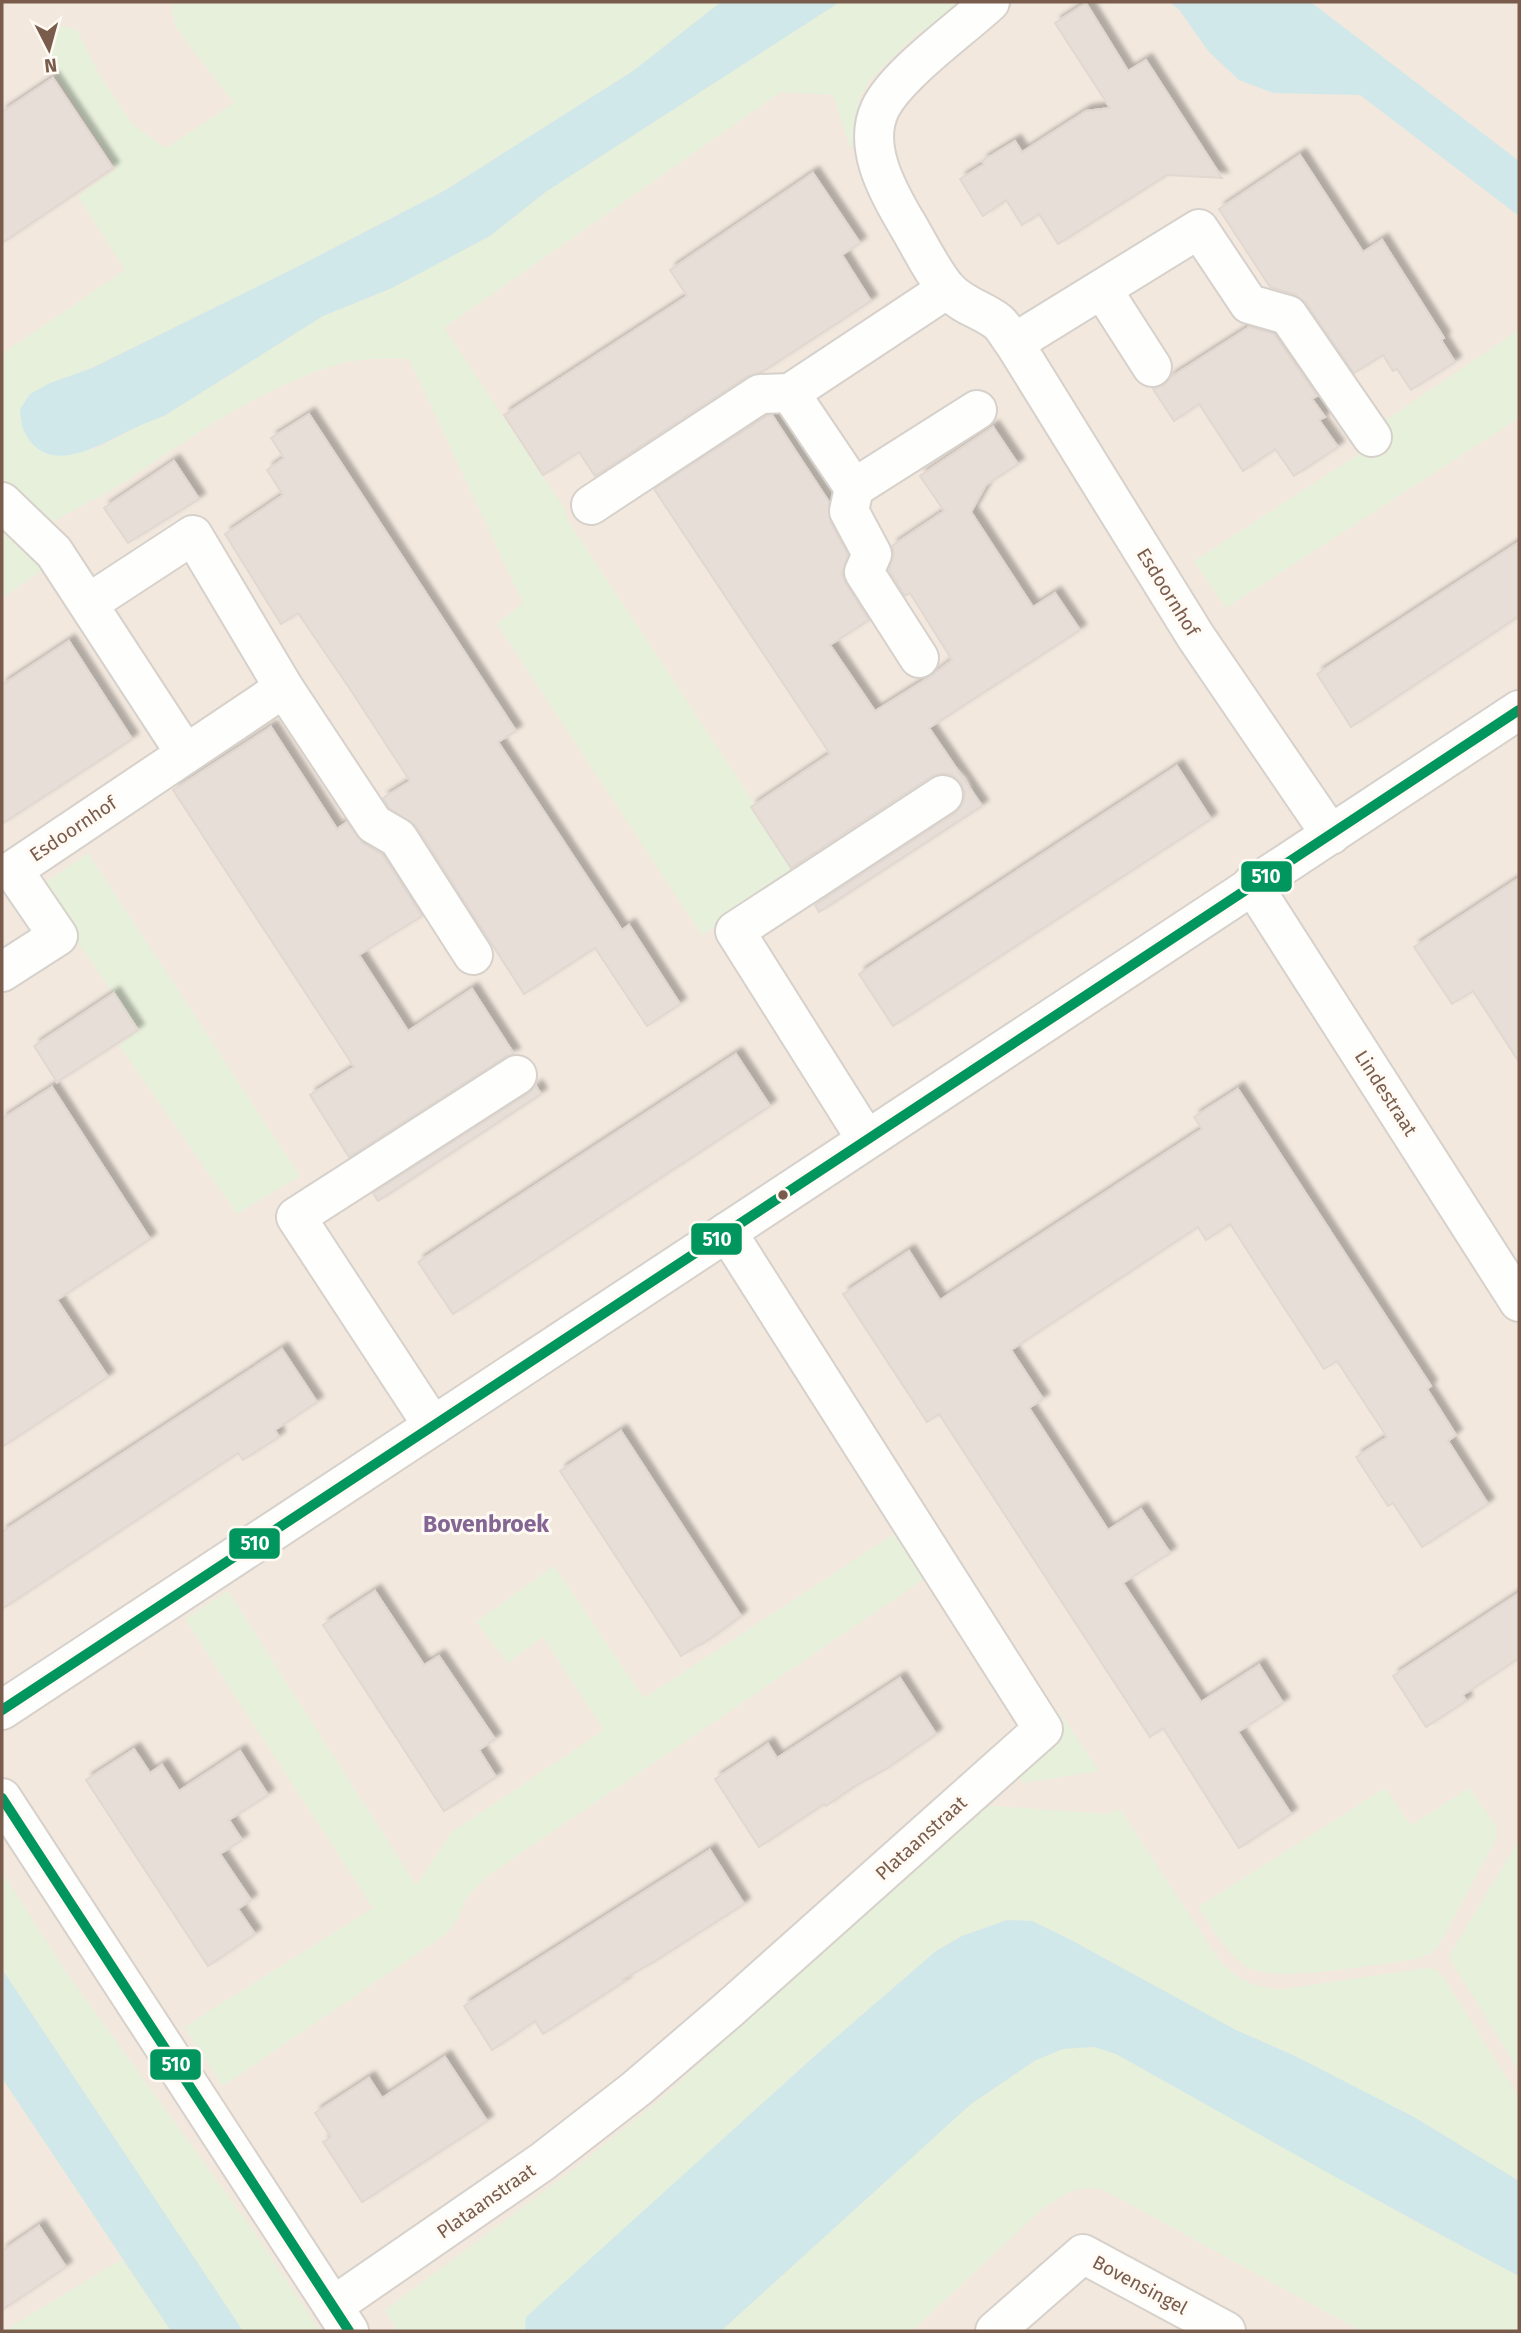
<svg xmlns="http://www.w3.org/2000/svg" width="1521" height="2333" font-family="'Fira Sans',sans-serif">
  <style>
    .residential { fill: #f2e8de }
    .green { fill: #e7f0db }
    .water { fill: #d0e8ea }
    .building { fill: #e6ded7; stroke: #e2d8d2; stroke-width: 2; filter: url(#shadow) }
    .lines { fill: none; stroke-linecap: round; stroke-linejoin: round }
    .minor-casing { stroke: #d7d1cb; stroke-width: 42 }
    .minor { stroke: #fefefd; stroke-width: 38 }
    .bus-1-casing { stroke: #fffaf3; stroke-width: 16 }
    .bus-1 { stroke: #00965e; stroke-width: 10 }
    .bus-dot { fill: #7a5c4d; stroke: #fffaf3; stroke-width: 2.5 }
    .labels { text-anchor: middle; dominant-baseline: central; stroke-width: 6; stroke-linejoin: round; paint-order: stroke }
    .street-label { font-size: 19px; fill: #7a5c4d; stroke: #fffaf3 }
    .quarter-label { font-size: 23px; font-weight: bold; fill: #846695; stroke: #fffaf3 }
    .line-badge { stroke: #fffaf3; stroke-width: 2.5 }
    .badge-label { font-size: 19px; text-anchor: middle; font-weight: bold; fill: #fff }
  </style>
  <defs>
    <filter id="shadow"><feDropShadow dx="6" dy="-6" stdDeviation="2" flood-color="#0004"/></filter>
  </defs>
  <rect width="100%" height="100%" fill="#f9f5f0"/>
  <!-- residential -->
  <rect class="residential" x="2" y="2" width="1517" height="2329"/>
  <!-- green -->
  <g class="green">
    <path d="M 170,2 L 721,2 L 633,71 L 443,191 L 297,267 L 92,368 L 50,383 L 94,450 L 145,423 L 164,416 L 323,316 L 392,287 L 490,236 L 547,191 L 840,2 L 973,2 L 957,16 L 918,33 L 869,81 L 859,100 L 851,150 L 833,95 L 781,92 L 444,328 L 566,511 L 567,519 L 800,873 L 702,935 L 497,624 L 523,603 L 409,359 C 383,358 355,358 330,367 C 255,391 191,438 126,481 C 101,497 73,510 47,525 L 2,485 L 2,354 L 125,270 L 78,196 L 116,169 L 50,68 L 42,43 L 50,29 L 62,26 L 77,30 L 98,72 L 133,125 L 166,148 L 234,103 L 176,28 Z"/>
    <path d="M 1519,330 L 1519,418 L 1226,608 L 1194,561 L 1387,436 L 1381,423 Z"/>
    <path d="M 2,520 L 45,568 L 2,598 Z"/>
    <path d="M 88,853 L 300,1176 L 237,1214 L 119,1045 L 138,1029 L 39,887 Z"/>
    <path d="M 903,1528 L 933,1573 L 486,1877 L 465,1900 L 459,1917 L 446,1934 L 223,2086 L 184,2027 L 373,1908 L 185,1619 L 228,1591 L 416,1885 L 452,1832 L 604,1730 L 543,1637 L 508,1663 L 476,1622 L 554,1566 L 644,1698 Z"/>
    <path d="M 1052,1714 L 1061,1714 L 1099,1771 L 1023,1783 L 1015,1771 Z"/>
    <path d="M 1385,1788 L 1411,1825 L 1469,1788 L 1496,1826 L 1496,1839 L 1438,1947 L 1431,1953 L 1417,1959 C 1382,1963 1271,1985 1246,1966 C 1225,1952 1212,1927 1198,1907 Z"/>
    <path d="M 980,1805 L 1107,1814 L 1120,1809 L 1219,1960 C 1238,1981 1257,1989 1284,1989 L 1426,1968 L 1435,1969 L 1443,1976 L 1519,2098 L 1519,2181 L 1414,2117 L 1293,2055 L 1236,2030 L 1071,1940 L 1032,1921 L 1007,1920 L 961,1936 L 936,1951 L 818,2053 L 527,2317 L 525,2331 L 397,2331 L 385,2310 L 579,2165 L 663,2097 Z"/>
    <path d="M 1519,1840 L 1519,2071 L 1450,1959 L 1450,1954 Z"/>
    <path d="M 2,1872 L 66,1972 L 250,2226 L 320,2331 L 243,2331 L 2,1969 Z"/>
    <path d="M 1094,2047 L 1116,2054 L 1349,2183 L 1406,2217 L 1519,2276 L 1519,2331 L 1361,2331 L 1102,2189 L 1090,2188 L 1071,2191 L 1042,2209 L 912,2331 L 721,2331 L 971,2104 L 1036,2060 L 1063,2049 Z"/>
    <path d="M 122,2259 L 171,2331 L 4,2331 Z"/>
  </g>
  <!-- water -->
  <g class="water">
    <path d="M 721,2 L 840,2 L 547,191 L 490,236 L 392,288 L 323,316 L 164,416 C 148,422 133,428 119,436 C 88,451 45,474 24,431 C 21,425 21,416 20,409 L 30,394 L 50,383 L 92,368 L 297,267 L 444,191 L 633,71 Z"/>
    <path d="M 1170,2 L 1312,3 L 1519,161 L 1519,216 L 1360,95 L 1273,93 L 1239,80 L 1209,52 L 1180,11 Z"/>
    <path d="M 1007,1920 L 1032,1921 L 1071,1940 L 1236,2030 L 1293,2055 L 1414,2117 L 1519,2181 L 1519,2276 C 1383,2205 1250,2129 1116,2054 L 1094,2047 L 1063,2049 L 1036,2060 L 971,2104 L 721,2331 L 525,2331 L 526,2317 L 818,2053 L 936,1951 L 962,1936 Z"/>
    <path d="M 2,1969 L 243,2331 L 171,2331 L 2,2078 Z"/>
  </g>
  <!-- building -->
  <g class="building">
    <path d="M 1086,3 L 1128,71 L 1146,60 L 1222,178 L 1167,175 L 1058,244 L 1039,214 L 1022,225 L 1006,200 L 983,216 L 960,179 L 984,164 L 982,161 L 1015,141 L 1022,152 L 1086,111 L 1110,108 L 1055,23 Z"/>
    <path d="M 53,78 L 113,168 L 2,243 L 2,112 Z"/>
    <path d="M 1300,155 L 1363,252 L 1382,240 L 1444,338 L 1441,340 L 1455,362 L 1411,390 L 1397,369 L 1393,371 L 1383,355 L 1354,373 L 1306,303 L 1294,294 L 1270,287 L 1219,209 Z"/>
    <path d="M 813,173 L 860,243 L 842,255 L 871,301 L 762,372 L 748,376 L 595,476 L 579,452 L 543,475 L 504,415 L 687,296 L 670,270 Z"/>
    <path d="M 1249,327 L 1274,334 L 1317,396 L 1312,399 L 1325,417 L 1319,420 L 1338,447 L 1294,476 L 1275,449 L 1243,471 L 1199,404 L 1174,421 L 1153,389 L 1164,385 L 1171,377 Z"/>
    <path d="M 309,414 L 516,731 L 498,742 L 622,930 L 629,925 L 680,1004 L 647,1026 L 595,948 L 524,994 L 416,826 L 389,808 L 383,798 L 410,781 L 350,689 L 298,613 L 281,624 L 225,534 L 283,495 L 267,470 L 284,458 L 271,438 Z"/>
    <path d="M 772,415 L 829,502 L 830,521 L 848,555 L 842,574 L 846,584 L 869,620 L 830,645 L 875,711 L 931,676 L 952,660 L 910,593 L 905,596 L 889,570 L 894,554 L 892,546 L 944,511 L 920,476 L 993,427 L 1018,464 L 986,485 L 971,512 L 1033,607 L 1055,593 L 1080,630 L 929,728 L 982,806 L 819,912 L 815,905 L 955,813 L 963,804 L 965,793 L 961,783 L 952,775 L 942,773 L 932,776 L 791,868 L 751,807 L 830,754 L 654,489 L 767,416 Z"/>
    <path d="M 174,461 L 199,499 L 128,543 L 104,508 Z"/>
    <path d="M 1519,542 L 1519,616 L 1351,727 L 1317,674 Z"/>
    <path d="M 69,641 L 132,739 L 2,824 L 2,685 Z"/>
    <path d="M 271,727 L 337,829 L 347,822 L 362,843 L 382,854 L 422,916 L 359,955 L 408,1031 L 472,989 L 514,1054 L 505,1057 L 349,1157 L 310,1095 L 354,1067 L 173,790 Z"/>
    <path d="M 1177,766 L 1211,819 L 893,1026 L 859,974 Z"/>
    <path d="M 1519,878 L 1519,1062 L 1473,991 L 1452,1004 L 1414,947 Z"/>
    <path d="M 114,993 L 138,1030 L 57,1082 L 34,1046 Z"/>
    <path d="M 736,1054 L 770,1106 L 453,1314 L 418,1262 Z"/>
    <path d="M 536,1086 L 541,1094 L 378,1201 L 373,1193 L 529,1093 Z"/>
    <path d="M 52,1087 L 150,1239 L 57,1300 L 108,1377 L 2,1447 L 2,1119 Z"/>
    <path d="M 1238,1089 L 1431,1386 L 1427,1389 L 1456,1435 L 1448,1441 L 1488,1504 L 1422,1547 L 1393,1503 L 1388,1506 L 1356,1457 L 1387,1437 L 1337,1361 L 1324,1369 L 1230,1224 L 1206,1240 L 1198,1227 L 1011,1350 L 1043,1399 L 1029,1408 L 1108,1530 L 1141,1509 L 1170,1553 L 1123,1583 L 1201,1702 L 1259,1665 L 1283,1703 L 1238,1732 L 1291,1814 L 1239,1848 L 1163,1728 L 1150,1737 L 939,1414 L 927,1422 L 843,1294 L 909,1251 L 940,1300 L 1202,1129 L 1194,1117 Z"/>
    <path d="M 282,1349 L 317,1402 L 275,1430 L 279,1437 L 243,1460 L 238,1453 L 2,1609 L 2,1532 Z"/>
    <path d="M 621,1431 L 741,1616 L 701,1645 L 700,1644 L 681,1656 L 560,1471 Z"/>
    <path d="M 375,1591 L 424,1665 L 439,1656 L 495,1739 L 479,1750 L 496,1777 L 444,1811 L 323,1625 Z"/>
    <path d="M 1519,1593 L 1519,1658 L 1463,1695 L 1466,1701 L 1426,1727 L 1393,1676 Z"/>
    <path d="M 900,1678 L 936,1734 L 886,1769 L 855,1786 L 826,1806 L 824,1804 L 759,1847 L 715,1779 L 768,1744 L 777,1758 Z"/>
    <path d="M 134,1749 L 150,1773 L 162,1765 L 179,1791 L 240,1751 L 268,1795 L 229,1820 L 242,1840 L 220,1854 L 251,1900 L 238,1909 L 255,1934 L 208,1966 L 86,1780 Z"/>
    <path d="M 710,1850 L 744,1904 L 652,1963 L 623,1979 L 625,1981 L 543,2034 L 535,2021 L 492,2050 L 464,2006 Z"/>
    <path d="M 445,2057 L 487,2121 L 362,2202 L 323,2142 L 331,2137 L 315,2113 L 369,2078 L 382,2098 Z"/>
    <path d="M 39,2226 L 66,2267 L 2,2310 L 2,2251 Z"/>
  </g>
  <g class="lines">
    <!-- minor casing -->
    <g class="minor-casing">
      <g id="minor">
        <path d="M 990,2 C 961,29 896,75 880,109 C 863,145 886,188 904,219 C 916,238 934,276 949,291 C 965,307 983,310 998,322 C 1004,327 1009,337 1014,343 L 1196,637 L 1331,835"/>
        <path d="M 1102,289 L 1152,367"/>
        <path d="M 1014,343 L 1199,229 L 1249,304 L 1288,315 L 1372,437"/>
        <path d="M 790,393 L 854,488 L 849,511 L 872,554 L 864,572 L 919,658"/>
        <path d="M 854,488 L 977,410"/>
        <path d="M 2,502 L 54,552 L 185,753"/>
        <path d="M 591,505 L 760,394 L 790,393 L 947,289"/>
        <path d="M 89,603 L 193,535 L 284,688 L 374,824 L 398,838 L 473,955"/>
        <path d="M 1252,884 L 1519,1302"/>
        <path d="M 2,972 L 58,936 L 13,870 L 284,688"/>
        <path d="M 866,1139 L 735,931 L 943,795"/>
        <path d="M 433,1426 L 296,1217 L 517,1075"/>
        <path d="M 2,1710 L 1519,710"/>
        <path d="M 2,1798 L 349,2331"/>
        <path d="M 333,2306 L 542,2162 L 636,2089 L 727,2011 L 1043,1729 L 727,1232"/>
        <path d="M 995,2331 L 1083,2254 L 1226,2331"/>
      </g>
    </g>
    <!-- minor -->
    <use href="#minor" class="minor"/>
    <!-- bus-1 casing -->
    <g class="bus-1-casing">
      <g id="bus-1">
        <path d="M 2,1710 L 1519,710"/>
        <path d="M 2,1798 L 349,2331"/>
      </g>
    </g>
    <!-- bus-1 -->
    <use href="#bus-1" class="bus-1"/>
  </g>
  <!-- markers -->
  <circle class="bus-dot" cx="783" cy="1195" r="6"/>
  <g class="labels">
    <!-- street labels -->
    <g class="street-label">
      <text transform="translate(1168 592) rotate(58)">Esdoornhof</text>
      <text transform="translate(73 829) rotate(-34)">Esdoornhof</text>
      <text transform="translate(1386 1093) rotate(57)">Lindestraat</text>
      <text transform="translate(921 1838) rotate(-42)">Plataanstraat</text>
      <text transform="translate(486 2201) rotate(-35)">Plataanstraat</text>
      <text transform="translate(1140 2285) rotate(28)">Bovensingel</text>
    </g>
    <!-- quarter labels -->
    <g class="quarter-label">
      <text x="486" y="1524">Bovenbroek</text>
    </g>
  </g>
  <g class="line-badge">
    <rect x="1240" y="860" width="53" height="33" rx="7" fill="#00965e"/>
    <rect x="690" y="1222" width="53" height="34" rx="7" fill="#00965e"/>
    <rect x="228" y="1527" width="53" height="33" rx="7" fill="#00965e"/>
    <rect x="149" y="2048" width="53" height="33" rx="7" fill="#00965e"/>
  </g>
  <g class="badge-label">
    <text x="1266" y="883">510</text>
    <text x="717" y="1246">510</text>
    <text x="255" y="1550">510</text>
    <text x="176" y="2071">510</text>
  </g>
  <!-- border -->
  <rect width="1521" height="2333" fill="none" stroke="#7a5c4d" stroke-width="7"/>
  <!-- north arrow -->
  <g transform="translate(49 49) rotate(174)" stroke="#fffaf3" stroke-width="5" paint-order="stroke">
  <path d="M0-5L12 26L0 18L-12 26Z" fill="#7a5c4d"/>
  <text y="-10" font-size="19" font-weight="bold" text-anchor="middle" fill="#7a5c4d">N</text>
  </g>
</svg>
